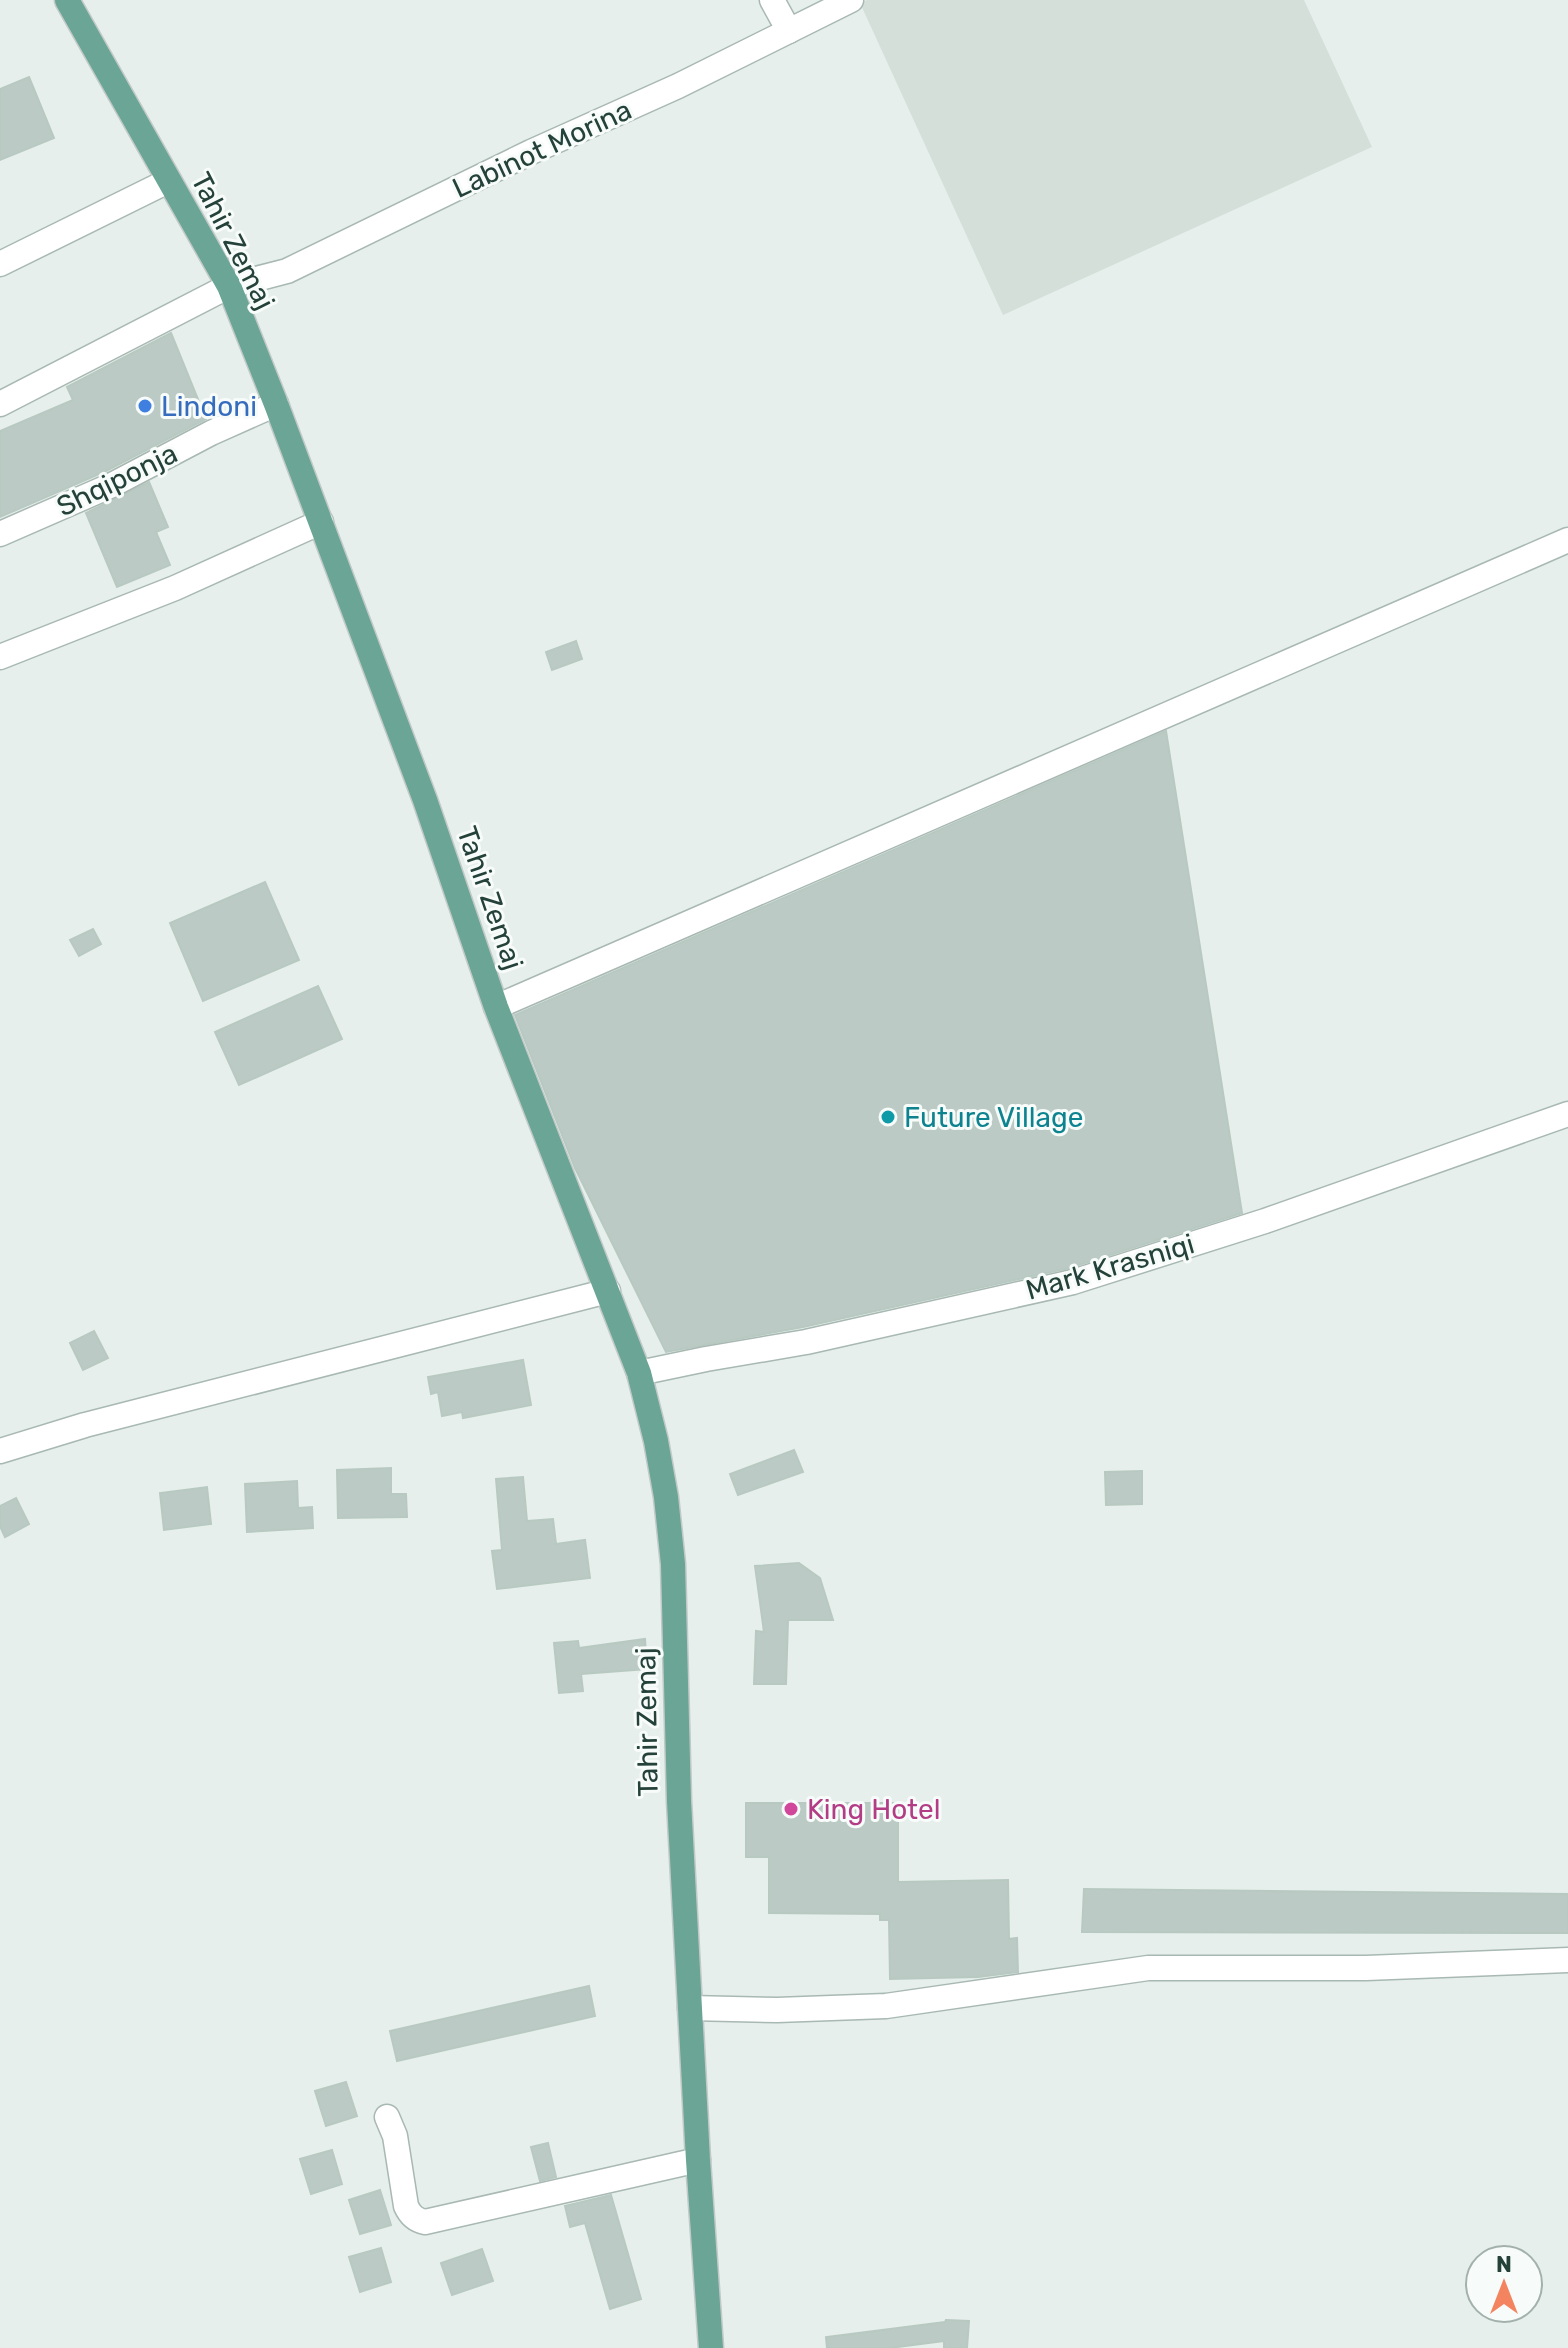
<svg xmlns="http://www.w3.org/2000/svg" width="1568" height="2348" font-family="Rubik,sans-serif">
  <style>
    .built { fill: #d4dfda }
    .building { fill: #bbcac4; stroke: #b8c9c2; stroke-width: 2 }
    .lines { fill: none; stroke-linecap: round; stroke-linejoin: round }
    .minor-casing { stroke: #a8b8b2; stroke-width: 27 }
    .major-casing { stroke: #c2cac8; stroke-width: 27 }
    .minor { stroke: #fff; stroke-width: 24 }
    .major { stroke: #6aa596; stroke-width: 24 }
    .shop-dot { fill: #3f7fe0; stroke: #f7fbf9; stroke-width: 3 }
    .culture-dot { fill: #0f9aa8; stroke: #f7fbf9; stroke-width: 3 }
    .hotel-dot { fill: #d1479c; stroke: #f7fbf9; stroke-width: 3 }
    .labels { text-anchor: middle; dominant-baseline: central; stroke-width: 6; stroke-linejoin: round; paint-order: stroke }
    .street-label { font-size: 28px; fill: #24423a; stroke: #f7fbf9 }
    .shop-label { font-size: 28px; fill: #366cbe; stroke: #f7fbf9; text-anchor: start }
    .culture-label { font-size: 28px; fill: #0d838f; stroke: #f7fbf9; text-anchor: start }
    .hotel-label { font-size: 28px; fill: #b23c85; stroke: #f7fbf9; text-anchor: start }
  </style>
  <rect width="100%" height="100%" fill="#e6efeb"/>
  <!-- built -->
  <path class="built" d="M 867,0 L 1304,0 L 1372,147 L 1003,315 L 860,3 Z"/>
  <!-- building -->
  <g class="building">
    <path d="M 29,77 L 54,138 L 0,160 L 0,89 Z"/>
    <path d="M 171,333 L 206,419 L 106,471 L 0,517 L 0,431 L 73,400 L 67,387 Z"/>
    <path d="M 149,482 L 168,527 L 156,532 L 170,565 L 117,587 L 86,513 Z"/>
    <path d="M 576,641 L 582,659 L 552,670 L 546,652 Z"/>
    <path d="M 1166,731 L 1242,1213 L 1069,1268 L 803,1327 L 666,1352 L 575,1168 L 515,1015 Z"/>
    <path d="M 265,882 L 299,960 L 203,1001 L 170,923 Z"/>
    <path d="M 93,929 L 101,944 L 79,956 L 70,940 Z"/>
    <path d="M 318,986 L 342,1039 L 239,1085 L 215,1032 Z"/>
    <path d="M 94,1331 L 108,1358 L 83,1370 L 70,1343 Z"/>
    <path d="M 523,1360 L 531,1405 L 463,1418 L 462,1412 L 442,1416 L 438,1392 L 431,1394 L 428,1377 Z"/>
    <path d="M 794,1450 L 803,1472 L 738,1495 L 730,1474 Z"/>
    <path d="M 391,1468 L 391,1494 L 406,1494 L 407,1517 L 338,1518 L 337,1470 Z"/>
    <path d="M 1142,1471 L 1142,1504 L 1106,1505 L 1105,1472 Z"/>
    <path d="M 523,1477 L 527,1521 L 553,1519 L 556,1544 L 585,1540 L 590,1578 L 497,1589 L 492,1551 L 502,1550 L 496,1479 Z"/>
    <path d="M 297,1481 L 298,1508 L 312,1507 L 313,1528 L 247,1532 L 245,1484 Z"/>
    <path d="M 207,1487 L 211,1524 L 164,1530 L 160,1493 Z"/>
    <path d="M 16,1498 L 29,1524 L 5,1537 L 0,1526 L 0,1506 Z"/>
    <path d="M 799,1563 L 820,1578 L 833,1620 L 788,1620 L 786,1684 L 754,1684 L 756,1631 L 764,1632 L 755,1566 Z"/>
    <path d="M 645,1639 L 647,1669 L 581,1674 L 583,1691 L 559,1693 L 554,1643 L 578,1641 L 579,1648 Z"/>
    <path d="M 746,1803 L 898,1803 L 898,1882 L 1008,1880 L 1009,1939 L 1017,1938 L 1018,1972 L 978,1977 L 890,1979 L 889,1920 L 880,1920 L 880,1914 L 769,1913 L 769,1857 L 746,1857 Z"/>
    <path d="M 1084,1889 L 1568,1894 L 1568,1933 L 1082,1932 Z"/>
    <path d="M 589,1986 L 595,2016 L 397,2061 L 390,2031 Z"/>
    <path d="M 346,2082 L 357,2116 L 326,2126 L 315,2091 Z"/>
    <path d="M 548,2143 L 556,2177 L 540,2181 L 531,2147 Z"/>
    <path d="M 332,2150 L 342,2184 L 311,2194 L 300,2159 Z"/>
    <path d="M 380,2190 L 391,2225 L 360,2234 L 349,2200 Z"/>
    <path d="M 611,2195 L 641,2299 L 610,2309 L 585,2223 L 570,2227 L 565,2206 Z"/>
    <path d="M 381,2248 L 391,2282 L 360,2292 L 349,2257 Z"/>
    <path d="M 482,2249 L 493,2281 L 452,2295 L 441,2263 Z"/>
    <path d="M 946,2320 L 969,2321 L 967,2348 L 944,2348 L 944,2341 L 890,2348 L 827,2348 L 826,2337 L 945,2322 Z"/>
  </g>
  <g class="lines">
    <!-- minor casing -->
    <g class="minor-casing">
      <g id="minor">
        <path d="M 772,0 L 789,31"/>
        <path d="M 0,264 L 168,181"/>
        <path d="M 0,404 L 229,286 L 287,271 L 531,152 L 678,86 L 851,0"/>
        <path d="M 0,534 L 112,485 L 211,433 L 276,404"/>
        <path d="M 0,657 L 175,588 L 321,522"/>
        <path d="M 496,1007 L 1568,540"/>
        <path d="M 639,1373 L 706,1359 L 806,1342 L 1073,1282 L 1265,1221 L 1568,1114"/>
        <path d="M 0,1451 L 85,1425 L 608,1291"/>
        <path d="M 690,2008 L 777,2010 L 886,2006 L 1148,1968 L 1366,1968 L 1568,1960"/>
        <path d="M 387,2117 L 395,2136 L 406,2206 C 410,2215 415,2220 425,2222 L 698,2160"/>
      </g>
    </g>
    <!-- major casing -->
    <g class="major-casing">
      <path id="major" d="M 67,0 L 229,286 L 276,404 L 425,800 L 496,1007 L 639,1373 L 656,1441 L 666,1497 L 673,1564 L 679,1801 L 698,2160 L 711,2348"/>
    </g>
    <!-- minor -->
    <use href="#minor" class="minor"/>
    <!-- major -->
    <use href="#major" class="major"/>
  </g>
  <!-- markers -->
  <circle class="shop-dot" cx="145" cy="406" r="8"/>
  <circle class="culture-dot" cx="888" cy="1117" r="8"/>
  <circle class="hotel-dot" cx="791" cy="1809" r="8"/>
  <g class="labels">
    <!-- street labels -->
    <g class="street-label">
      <text transform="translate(542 149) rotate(-25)">Labinot Morina</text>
      <text transform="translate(233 241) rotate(63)">Tahir Zemaj</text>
      <text transform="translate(117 480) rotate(-26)">Shqiponja</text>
      <text transform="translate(490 898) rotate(71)">Tahir Zemaj</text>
      <text transform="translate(1110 1267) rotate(-16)">Mark Krasniqi</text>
      <text transform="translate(647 1722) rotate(-91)">Tahir Zemaj</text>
    </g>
    <!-- shop labels -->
    <g class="shop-label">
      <text x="161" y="406">Lindoni</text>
    </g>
    <!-- culture labels -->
    <g class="culture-label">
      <text x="904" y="1117">Future Village</text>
    </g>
    <!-- hotel labels -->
    <g class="hotel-label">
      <text x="807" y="1809">King Hotel</text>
    </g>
  </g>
  <!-- north arrow -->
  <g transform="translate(1504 2284)"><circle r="38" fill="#f7fbf9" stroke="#a3b1ad" stroke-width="2"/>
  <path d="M0-6L14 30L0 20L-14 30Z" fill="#f4845f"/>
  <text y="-12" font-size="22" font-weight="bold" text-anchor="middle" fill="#24423a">N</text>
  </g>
</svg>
